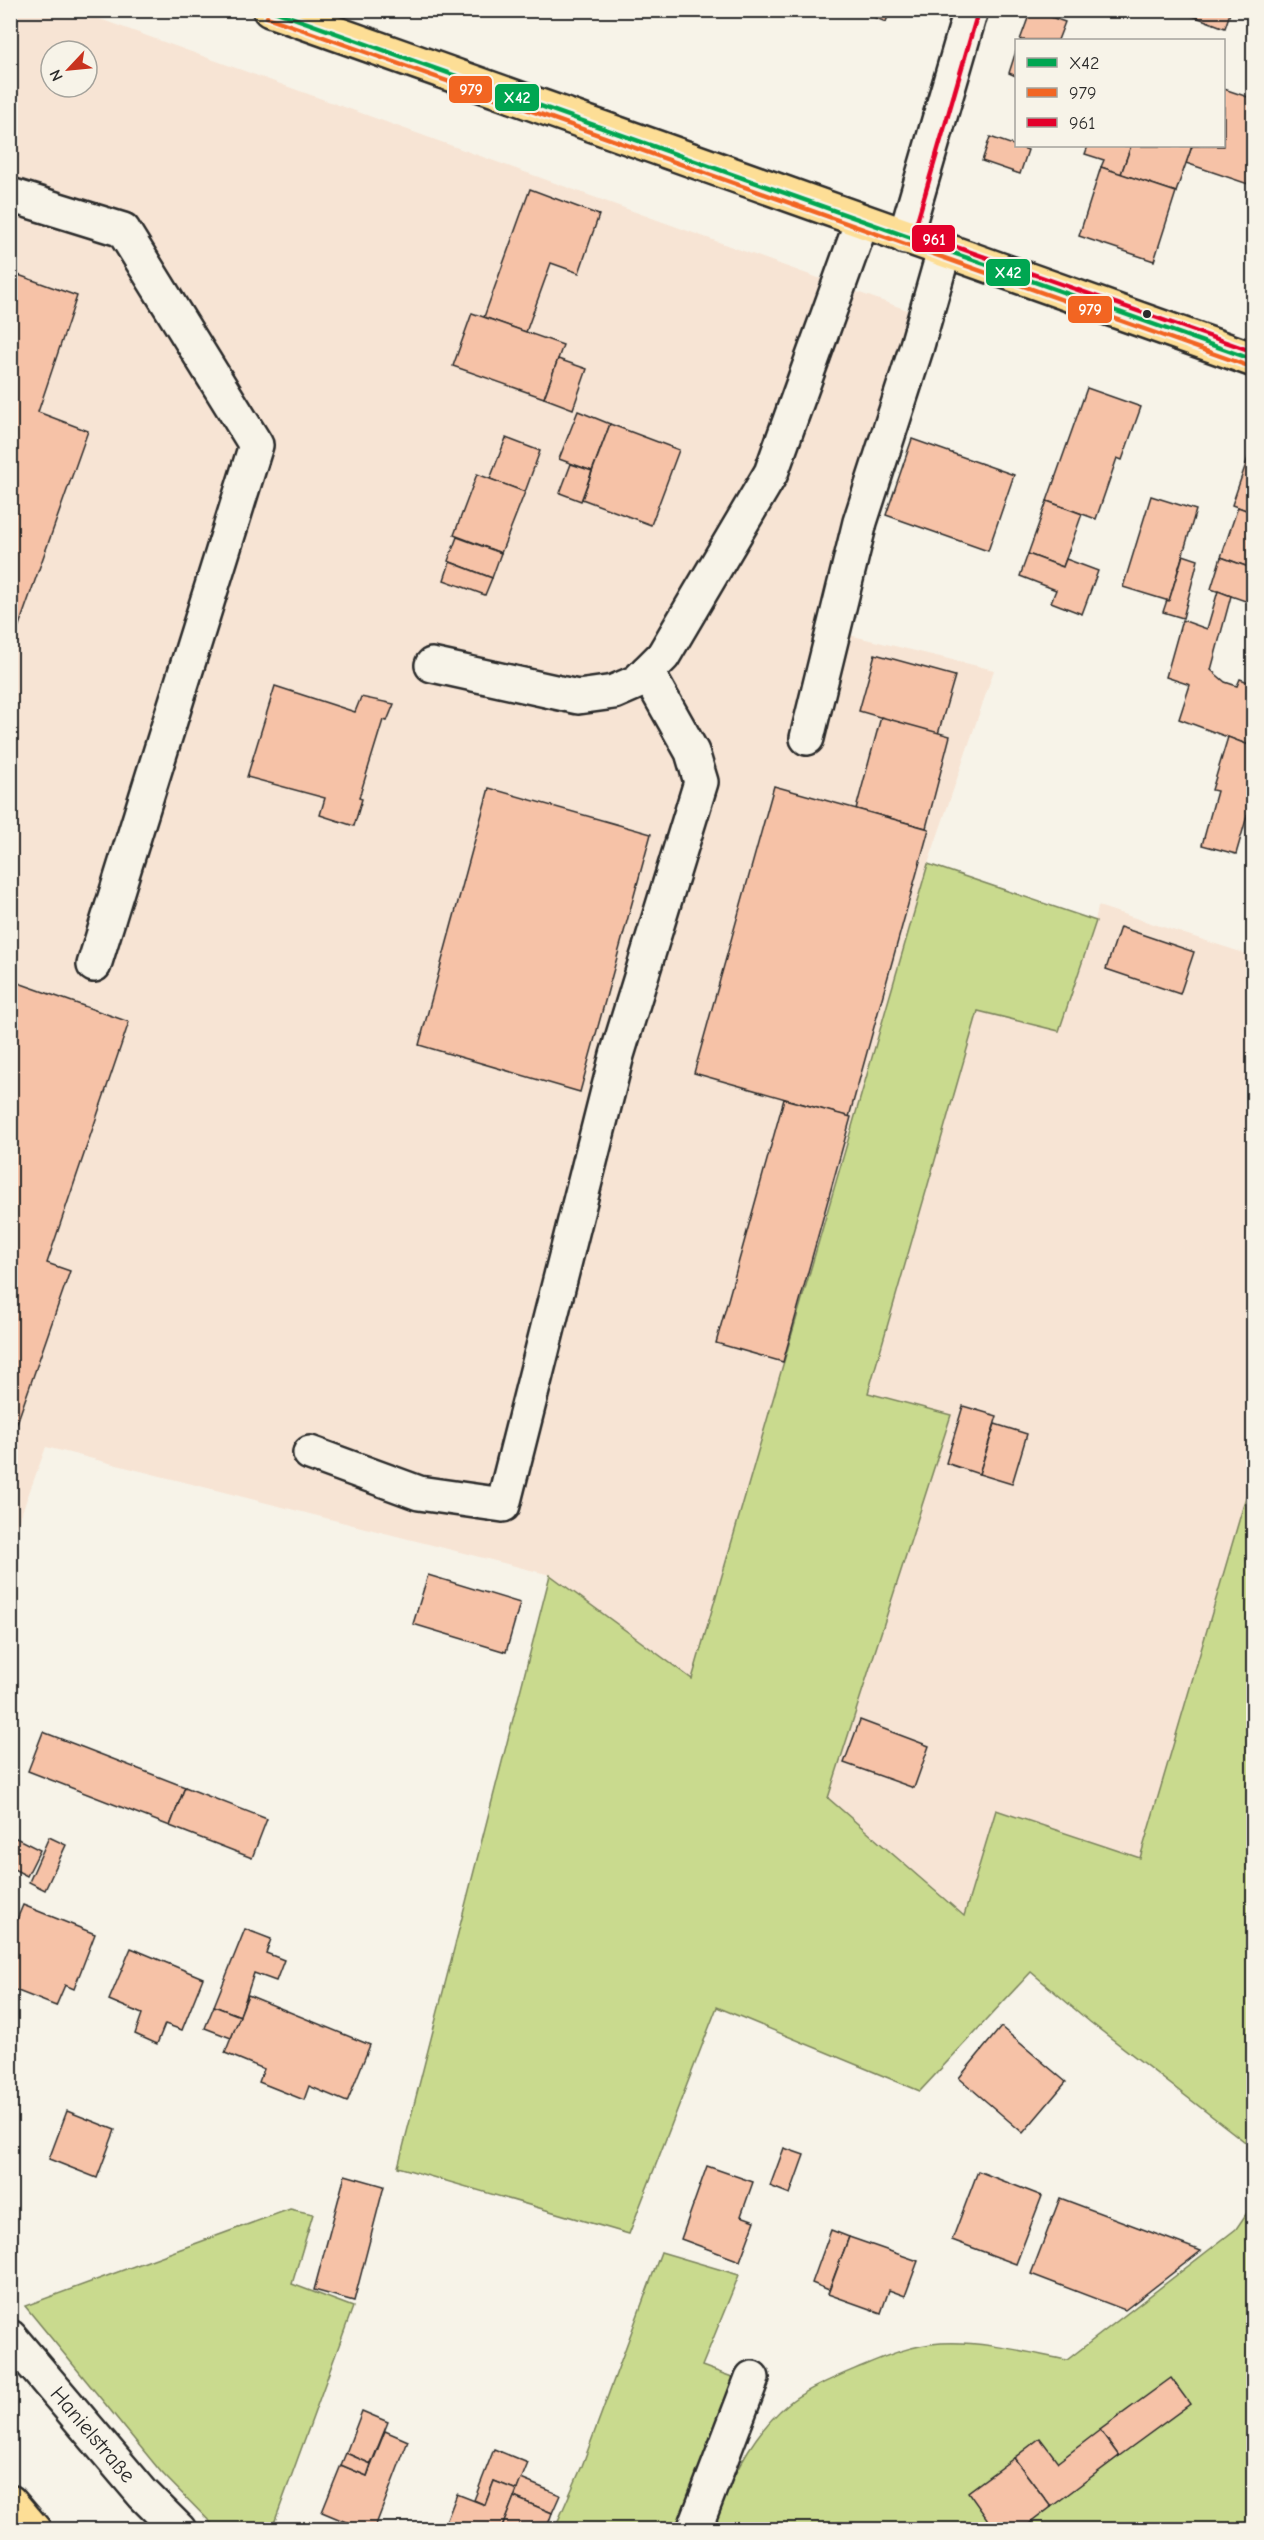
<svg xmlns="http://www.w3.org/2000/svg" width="1264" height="2540" font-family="'Comic Neue',sans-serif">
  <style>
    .built { fill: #f7e4d4; fill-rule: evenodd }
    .green { fill: #c9da8e; stroke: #7a825c; stroke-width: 1.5 }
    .building { fill: #f6c2a7; stroke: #2b2b2b; stroke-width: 1.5 }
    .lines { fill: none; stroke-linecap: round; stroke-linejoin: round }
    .minor-casing { stroke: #2b2b2b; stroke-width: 38 }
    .major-casing { stroke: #2b2b2b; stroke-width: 38 }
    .highway-casing { stroke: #2b2b2b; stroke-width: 38 }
    .minor { stroke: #f7f3e8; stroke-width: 33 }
    .major { stroke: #fdde96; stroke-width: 33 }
    .highway { stroke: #fdde96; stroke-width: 33 }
    .bus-1-casing { stroke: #f7f3e8; stroke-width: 9 }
    .bus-2-casing { stroke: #f7f3e8; stroke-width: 9 }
    .bus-3-casing { stroke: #f7f3e8; stroke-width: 9 }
    .bus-1 { stroke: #00a651; stroke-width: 4.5 }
    .bus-2 { stroke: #f26522; stroke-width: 4.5 }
    .bus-3 { stroke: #e4002b; stroke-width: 4.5 }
    .bus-dot { fill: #2b2b2b; stroke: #f7f3e8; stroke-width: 2 }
    .labels { text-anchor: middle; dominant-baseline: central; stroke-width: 4.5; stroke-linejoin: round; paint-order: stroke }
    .street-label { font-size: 22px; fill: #2b2b2b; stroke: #f7f3e8 }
    .line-badge { stroke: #f7f3e8; stroke-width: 2 }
    .badge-label { font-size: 16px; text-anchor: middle; font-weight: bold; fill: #fff }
  </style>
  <rect width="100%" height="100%" fill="#f7f3e8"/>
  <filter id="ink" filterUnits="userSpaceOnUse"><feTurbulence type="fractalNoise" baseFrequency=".0167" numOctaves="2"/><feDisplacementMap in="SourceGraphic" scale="12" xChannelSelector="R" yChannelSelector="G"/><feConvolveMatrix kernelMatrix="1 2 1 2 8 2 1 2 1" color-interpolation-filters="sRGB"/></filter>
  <g filter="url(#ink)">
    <!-- built -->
    <g class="built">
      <path d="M 75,10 L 910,311 L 820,628 L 994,670 L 928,864 L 692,1680 L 550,1575 L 46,1447 L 11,1542 L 10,11 ZM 51,51 L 87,51 L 87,87 L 51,87 Z"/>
      <path d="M 1098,906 L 1253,956 L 1253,1473 L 1140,1859 L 996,1810 L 965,1916 L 828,1798 L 951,1416 L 867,1394 L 978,1010 L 1095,921 Z"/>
    </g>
    <!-- green -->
    <g class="green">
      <path d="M 928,864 L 1096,921 L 1059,1031 L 978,1011 L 868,1393 L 951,1415 L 828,1798 L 964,1916 L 996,1810 L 1140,1858 L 1253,1473 L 1253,2148 L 1090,2022 L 1031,1972 L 920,2091 L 717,2007 L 629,2234 L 398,2167 L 550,1575 L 692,1679 Z"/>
      <path d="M 1253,2204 L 1253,2529 L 711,2530 C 728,2484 751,2434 789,2403 C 805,2389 843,2374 862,2366 C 888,2355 912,2345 941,2343 C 984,2341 1025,2352 1067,2360 L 1236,2229 Z"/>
      <path d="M 290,2209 L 313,2214 L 292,2284 L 353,2307 L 272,2529 L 217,2529 L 161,2472 L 25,2306 Z"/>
      <path d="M 661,2252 L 739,2275 L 702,2366 L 743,2381 L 679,2529 L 554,2530 L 582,2466 Z"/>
    </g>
    <!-- building -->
    <g class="building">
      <path d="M 855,10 L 890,10 L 886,22 Z"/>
      <path d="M 1031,10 L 1065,22 L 1058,40 L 1020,40 Z"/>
      <path d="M 1177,10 L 1231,10 L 1225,28 Z"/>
      <path d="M 1016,51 L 1016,76 L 1009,73 Z"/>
      <path d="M 1224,89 L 1254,99 L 1254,186 L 1186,163 L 1192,146 L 1224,146 Z"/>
      <path d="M 990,137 L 1028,150 L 1020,174 L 982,161 Z"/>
      <path d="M 1088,146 L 1131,146 L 1121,174 L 1101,167 L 1104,160 L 1085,154 Z"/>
      <path d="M 1131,146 L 1192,146 L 1176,192 L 1121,174 Z"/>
      <path d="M 1101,167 L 1176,192 L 1154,261 L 1079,236 Z"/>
      <path d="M 530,189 L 599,215 L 579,273 L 551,263 L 526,332 L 484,317 Z"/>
      <path d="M 10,272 L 77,296 L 38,412 L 88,431 L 10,651 Z"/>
      <path d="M 472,313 L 563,345 L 544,398 L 453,366 Z"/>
      <path d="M 558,359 L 587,369 L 573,409 L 544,398 Z"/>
      <path d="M 1087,388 L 1141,407 L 1122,460 L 1117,458 L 1096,519 L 1047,501 Z"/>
      <path d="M 578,411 L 610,424 L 592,471 L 559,459 Z"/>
      <path d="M 610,424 L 679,450 L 651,525 L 582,499 Z"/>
      <path d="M 506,438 L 540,451 L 525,492 L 490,479 Z"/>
      <path d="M 912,439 L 1014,475 L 988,551 L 886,515 Z"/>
      <path d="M 1252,446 L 1254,446 L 1254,513 L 1232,505 Z"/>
      <path d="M 571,464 L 592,471 L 581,501 L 560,493 Z"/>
      <path d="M 477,474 L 525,492 L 501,553 L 454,535 Z"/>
      <path d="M 1151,496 L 1196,510 L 1169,601 L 1123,587 Z"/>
      <path d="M 1047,501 L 1082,514 L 1063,567 L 1028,554 Z"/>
      <path d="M 1238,507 L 1254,513 L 1254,569 L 1221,557 Z"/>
      <path d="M 457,537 L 501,553 L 492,578 L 448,561 Z"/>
      <path d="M 1028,554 L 1063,567 L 1066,559 L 1098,571 L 1082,614 L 1051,602 L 1056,590 L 1020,576 Z"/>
      <path d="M 1183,555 L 1198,560 L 1183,618 L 1163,612 L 1167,600 L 1169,601 Z"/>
      <path d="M 1221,557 L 1254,569 L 1254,604 L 1211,589 Z"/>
      <path d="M 450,562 L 492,578 L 485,595 L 444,580 Z"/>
      <path d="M 1218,591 L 1231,596 L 1211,670 L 1225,682 L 1237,686 L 1240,679 L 1254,684 L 1254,747 L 1179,719 L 1190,685 L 1166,677 L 1182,620 L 1207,629 Z"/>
      <path d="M 875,654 L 955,676 L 938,734 L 859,711 Z"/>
      <path d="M 275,686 L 355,712 L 361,697 L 394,704 L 387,721 L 383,720 L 359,798 L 362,799 L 354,826 L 320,815 L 325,798 L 247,777 Z"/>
      <path d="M 881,717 L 950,736 L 926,828 L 856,809 Z"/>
      <path d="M 1228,737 L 1254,747 L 1254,792 L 1236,854 L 1202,845 L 1217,791 L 1212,790 Z"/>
      <path d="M 774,786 L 929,829 L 849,1117 L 694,1073 Z"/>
      <path d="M 489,788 L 651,834 L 580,1092 L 419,1045 Z"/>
      <path d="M 1120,927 L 1194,952 L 1180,994 L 1106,969 Z"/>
      <path d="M 10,980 L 129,1022 L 47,1263 L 70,1271 L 10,1443 Z"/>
      <path d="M 784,1099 L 851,1117 L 783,1362 L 716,1343 Z"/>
      <path d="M 963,1406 L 997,1416 L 979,1474 L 946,1463 Z"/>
      <path d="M 995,1424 L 1027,1434 L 1012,1484 L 979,1474 Z"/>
      <path d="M 428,1575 L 520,1603 L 506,1652 L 413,1624 Z"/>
      <path d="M 860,1720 L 929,1746 L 914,1788 L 844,1763 Z"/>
      <path d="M 43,1732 L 185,1787 L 170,1826 L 28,1771 Z"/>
      <path d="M 185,1787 L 267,1819 L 252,1858 L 170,1826 Z"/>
      <path d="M 10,1835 L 40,1850 L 27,1876 L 10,1867 Z"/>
      <path d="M 49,1837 L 66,1845 L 45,1890 L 29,1882 Z"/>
      <path d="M 23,1905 L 95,1934 L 74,1989 L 65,1985 L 56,2006 L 10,1988 L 10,1975 L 14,1965 L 10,1964 L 10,1936 Z"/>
      <path d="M 245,1929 L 271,1939 L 266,1953 L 284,1960 L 276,1981 L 254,1973 L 240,2016 L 214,2006 Z"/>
      <path d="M 131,1948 L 203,1978 L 182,2030 L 165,2024 L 157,2044 L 135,2034 L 142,2014 L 109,2000 Z"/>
      <path d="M 248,1995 L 370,2045 L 347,2102 L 309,2086 L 304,2100 L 259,2082 L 264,2069 L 225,2053 Z"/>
      <path d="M 214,2006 L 240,2016 L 231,2038 L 205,2028 Z"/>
      <path d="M 1001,2027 L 1066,2082 L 1023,2133 L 959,2078 Z"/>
      <path d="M 67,2111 L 115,2130 L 97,2178 L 49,2159 Z"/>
      <path d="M 784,2148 L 804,2155 L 790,2194 L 770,2186 Z"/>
      <path d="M 707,2166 L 753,2182 L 741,2216 L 755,2221 L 740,2261 L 681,2239 Z"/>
      <path d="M 978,2171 L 1042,2196 L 1016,2264 L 952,2240 Z"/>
      <path d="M 345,2175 L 384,2186 L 354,2301 L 314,2290 Z"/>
      <path d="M 1060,2198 L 1201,2251 L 1125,2310 L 1031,2274 Z"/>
      <path d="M 831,2230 L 849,2237 L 829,2290 L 812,2283 Z"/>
      <path d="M 849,2237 L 918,2261 L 905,2296 L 889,2290 L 881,2313 L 828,2294 Z"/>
      <path d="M 1171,2378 L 1190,2404 L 1119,2456 L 1100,2430 Z"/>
      <path d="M 362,2411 L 388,2422 L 371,2464 L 346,2453 Z"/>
      <path d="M 1100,2430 L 1119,2456 L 1051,2507 L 1014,2458 L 1040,2438 L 1058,2462 Z"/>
      <path d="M 385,2431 L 408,2441 L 374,2530 L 365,2530 L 322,2512 L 341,2465 L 367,2476 Z"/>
      <path d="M 494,2449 L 528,2463 L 517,2490 L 494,2481 L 485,2505 L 474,2500 Z"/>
      <path d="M 346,2453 L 371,2464 L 367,2476 L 341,2465 Z"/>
      <path d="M 1014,2458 L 1051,2507 L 1021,2530 L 995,2530 L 968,2492 Z"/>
      <path d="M 521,2479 L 560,2495 L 552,2513 L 514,2497 Z"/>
      <path d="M 494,2481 L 517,2490 L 501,2530 L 443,2530 L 457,2494 L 485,2505 Z"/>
      <path d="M 514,2497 L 552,2513 L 546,2530 L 501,2530 Z"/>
    </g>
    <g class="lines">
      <!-- minor casing -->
      <g class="minor-casing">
        <g id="minor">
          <path d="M 10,195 L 123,230 L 256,445 L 94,965"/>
          <path d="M 905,237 L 971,10"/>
          <path d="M 432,665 L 578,697 L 614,692 L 637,682 L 663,656 L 771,473 L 862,221"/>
          <path d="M 807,738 L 860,522 L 916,349 L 944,251"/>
          <path d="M 310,1453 L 419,1493 L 503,1505 L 617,1055 L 701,782 L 692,752 L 647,672"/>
          <path id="s1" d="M 10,2337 L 143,2494 L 179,2530"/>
          <path d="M 694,2530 L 752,2378"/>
        </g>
      </g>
      <!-- major casing -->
      <g class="major-casing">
        <path id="major" d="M 270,10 L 1254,360"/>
      </g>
      <!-- highway casing -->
      <g class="highway-casing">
        <path id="highway" d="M 10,2502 L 34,2530"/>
      </g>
      <!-- minor -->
      <use href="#minor" class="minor"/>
      <!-- major -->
      <use href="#major" class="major"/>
      <!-- highway -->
      <use href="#highway" class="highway"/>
      <!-- bus-1 casing -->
      <g class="bus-1-casing">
        <path id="bus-1" d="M 271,10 L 1254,360"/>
      </g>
      <!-- bus-2 casing -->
      <g class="bus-2-casing">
        <path id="bus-2" d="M 267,17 L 1251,367"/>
      </g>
      <!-- bus-3 casing -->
      <g class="bus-3-casing">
        <path id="bus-3" d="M 978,12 L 914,232 L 1254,352"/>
      </g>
      <!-- bus-1 -->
      <use href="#bus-1" class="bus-1"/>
      <!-- bus-2 -->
      <use href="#bus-2" class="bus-2"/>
      <!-- bus-3 -->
      <use href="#bus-3" class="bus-3"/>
    </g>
  </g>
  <!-- markers -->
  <circle class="bus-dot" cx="1147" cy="314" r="5"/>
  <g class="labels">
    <!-- street labels -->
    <g class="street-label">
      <text stroke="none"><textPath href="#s1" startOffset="128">Hanielstraße</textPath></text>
    </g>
  </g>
  <g class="line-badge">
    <rect x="448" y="75" width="45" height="29" rx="6" fill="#f26522"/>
    <rect x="494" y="83" width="46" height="29" rx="6" fill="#00a651"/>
    <rect x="911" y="224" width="45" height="29" rx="6" fill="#e4002b"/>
    <rect x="985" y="258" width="46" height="29" rx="6" fill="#00a651"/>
    <rect x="1067" y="295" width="46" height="29" rx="6" fill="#f26522"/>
  </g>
  <g class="badge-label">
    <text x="471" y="95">979</text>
    <text x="517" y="103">X42</text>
    <text x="934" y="245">961</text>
    <text x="1008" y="278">X42</text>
    <text x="1090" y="315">979</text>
  </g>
  <!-- margin -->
  <rect width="1264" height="2540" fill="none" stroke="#f7f3e8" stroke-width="36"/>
  <rect x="18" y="18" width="1228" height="2504" fill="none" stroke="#2b2b2b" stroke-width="2" filter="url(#ink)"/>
  <!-- legend -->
  <rect x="1015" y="39" width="210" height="108" fill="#f7f3e8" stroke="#a5a39c" stroke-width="1.5"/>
  <rect x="1027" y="58" width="30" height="9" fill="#00a651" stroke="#a5a39c" stroke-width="1.5"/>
  <text x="1069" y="69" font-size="18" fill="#2b2b2b">X42</text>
  <rect x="1027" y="88" width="30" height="9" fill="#f26522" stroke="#a5a39c" stroke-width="1.5"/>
  <text x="1069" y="99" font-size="18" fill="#2b2b2b">979</text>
  <rect x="1027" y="118" width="30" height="9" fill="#e4002b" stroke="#a5a39c" stroke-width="1.5"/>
  <text x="1069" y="129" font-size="18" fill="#2b2b2b">961</text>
  <!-- north arrow -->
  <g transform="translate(69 69) rotate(244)"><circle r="28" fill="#f7f3e8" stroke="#a5a39c" stroke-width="1.5"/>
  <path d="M0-4.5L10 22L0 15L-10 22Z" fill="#c8321e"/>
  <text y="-9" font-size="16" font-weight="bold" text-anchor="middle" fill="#2b2b2b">N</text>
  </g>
</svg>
